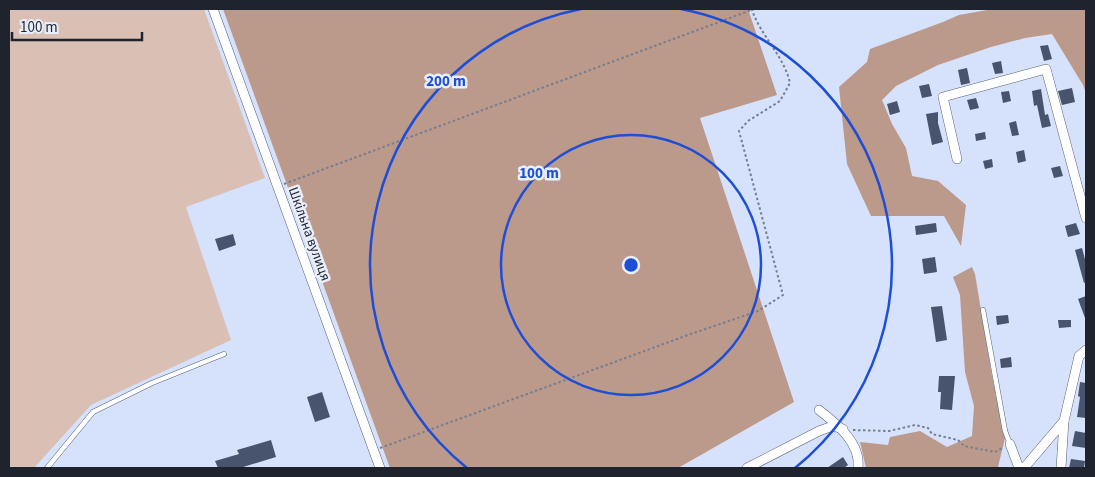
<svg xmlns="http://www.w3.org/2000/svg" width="1095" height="477" font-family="'Source Sans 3',sans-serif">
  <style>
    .green { fill: #dabfb4 }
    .forest { fill: #bb998b }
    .building { fill: #48536e }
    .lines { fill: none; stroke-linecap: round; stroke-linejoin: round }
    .lane-casing { stroke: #55607c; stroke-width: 5.5 }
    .street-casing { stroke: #55607c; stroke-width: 10 }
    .path { stroke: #767e90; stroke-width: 2; stroke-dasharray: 2.5 2.5; stroke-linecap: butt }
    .lane { stroke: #fff; stroke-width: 4.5 }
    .street { stroke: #fff; stroke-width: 9 }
    .ring { fill: none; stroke: #1d4ed8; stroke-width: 2.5 }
    .labels { text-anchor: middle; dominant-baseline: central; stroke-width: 5; stroke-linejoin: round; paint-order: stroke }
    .street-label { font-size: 14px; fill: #1e232e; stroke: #e9eefb }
    .centre { fill: #1d4ed8; stroke: #e9eefb; stroke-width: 2.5 }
    .ring-label { font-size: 15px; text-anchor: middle; font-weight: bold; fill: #1d4ed8; stroke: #e9eefb; stroke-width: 5; stroke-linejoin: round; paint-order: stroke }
  </style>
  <rect width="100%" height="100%" fill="#d6e1fb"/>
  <!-- green -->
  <path class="green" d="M 9,9 L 204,9 L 265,178 L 186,207 L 231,340 L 91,405 L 34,468 L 9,468 Z"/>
  <!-- forest -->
  <g class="forest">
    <path d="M 223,9 L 748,9 L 777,95 L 700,118 L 794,402 L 678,468 L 390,468 Z"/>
    <path d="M 993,9 L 1086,9 L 1086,93 L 1083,85 L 1052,34 L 1025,38 L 991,47 L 938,65 L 896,86 L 882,100 L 892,124 L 906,148 L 912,176 L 938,181 L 966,205 L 961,246 L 944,216 L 871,216 L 847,164 L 839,87 L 867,62 L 870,49 L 943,22 L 959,15 Z"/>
    <path d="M 972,267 L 975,274 L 992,376 L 1005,438 L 998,467 L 866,468 L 860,442 L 888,445 L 890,437 L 920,431 L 947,447 L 972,436 L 974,406 L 965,372 L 960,295 L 953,277 Z"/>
  </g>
  <!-- building -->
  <g class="building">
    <path d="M 1048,45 L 1052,59 L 1044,61 L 1040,46 Z"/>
    <path d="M 1001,61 L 1003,73 L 995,74 L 992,63 Z"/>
    <path d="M 967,68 L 970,83 L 961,85 L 958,70 Z"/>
    <path d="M 929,84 L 932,96 L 922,98 L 919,86 Z"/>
    <path d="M 1072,88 L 1075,102 L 1062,105 L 1058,91 Z"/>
    <path d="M 1041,89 L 1045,115 L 1048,114 L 1051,126 L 1042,128 L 1037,105 L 1034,106 L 1032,91 Z"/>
    <path d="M 1009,91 L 1011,101 L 1003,103 L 1001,92 Z"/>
    <path d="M 976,98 L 979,108 L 970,110 L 967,100 Z"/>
    <path d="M 897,101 L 900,112 L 890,115 L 887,104 Z"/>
    <path d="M 938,112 L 938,123 L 943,142 L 932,145 L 926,114 Z"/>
    <path d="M 1016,121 L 1019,135 L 1012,136 L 1009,123 Z"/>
    <path d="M 985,132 L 986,139 L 976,141 L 975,134 Z"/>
    <path d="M 1024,150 L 1026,161 L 1018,163 L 1016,152 Z"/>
    <path d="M 992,159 L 993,167 L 985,169 L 983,161 Z"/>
    <path d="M 1060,166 L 1063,176 L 1054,178 L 1051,168 Z"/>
    <path d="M 936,223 L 937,232 L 916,235 L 915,226 Z"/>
    <path d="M 1076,223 L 1080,234 L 1068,237 L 1065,226 Z"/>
    <path d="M 233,234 L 236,245 L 219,251 L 215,239 Z"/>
    <path d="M 1082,248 L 1086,263 L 1086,282 L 1084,283 L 1075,250 Z"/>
    <path d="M 935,257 L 937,272 L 924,274 L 922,259 Z"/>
    <path d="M 1086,296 L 1086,318 L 1085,318 L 1078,299 Z"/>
    <path d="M 942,306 L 947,340 L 936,342 L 931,307 Z"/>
    <path d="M 1008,315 L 1009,323 L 997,325 L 996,316 Z"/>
    <path d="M 1058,320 L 1071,320 L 1071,327 L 1059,328 Z"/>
    <path d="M 1011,357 L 1012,367 L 1001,368 L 1000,359 Z"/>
    <path d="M 939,376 L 955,376 L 952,410 L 940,409 L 941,392 L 938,392 Z"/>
    <path d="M 1080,382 L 1086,383 L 1086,418 L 1077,417 L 1080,397 L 1078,396 Z"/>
    <path d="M 322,392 L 330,417 L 315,422 L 307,397 Z"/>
    <path d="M 1075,431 L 1086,433 L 1086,448 L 1072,446 Z"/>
    <path d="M 271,440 L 276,457 L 240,468 L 218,468 L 215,461 L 239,454 L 237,450 Z"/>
    <path d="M 843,457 L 848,465 L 844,468 L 827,468 Z"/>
    <path d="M 1071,459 L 1085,461 L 1084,468 L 1069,468 Z"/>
  </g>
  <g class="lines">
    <!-- lane casing -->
    <g class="lane-casing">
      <g id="lane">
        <path d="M 983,310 L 1005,431 L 1010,444"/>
        <path d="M 47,468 L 93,412 L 152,383 L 224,354"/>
      </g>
    </g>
    <!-- street casing -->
    <g class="street-casing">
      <g id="street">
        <path d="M 213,9 L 380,468"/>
        <path d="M 957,159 L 943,97 L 1046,69 L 1086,218"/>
        <path d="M 819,410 C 837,424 861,443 858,468"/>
        <path d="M 1010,444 L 1019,468"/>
        <path d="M 747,468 L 819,431 L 833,426 L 843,429"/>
        <path d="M 1024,468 L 1064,421 L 1079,356 L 1086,350"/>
        <path d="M 1061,468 L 1064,421"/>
      </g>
    </g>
    <!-- path -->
    <g class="path">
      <path d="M 284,184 L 754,9"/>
      <path d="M 853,430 L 889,431 L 915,425 L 928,428 L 932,434 L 958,440 L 964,446 L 995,452 L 1002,448"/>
      <path d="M 380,448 L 688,335 L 758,311 L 783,295 L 739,131 L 748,121 L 780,101 L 790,83 C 784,56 761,36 752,10"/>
    </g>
    <!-- lane -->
    <use href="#lane" class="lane"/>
    <!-- street -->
    <use href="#street" class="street"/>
  </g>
  <!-- distance rings -->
  <g class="ring">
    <circle cx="631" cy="265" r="130"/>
    <path d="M467 468A261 261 0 0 1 581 9M681 9A261 261 0 0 1 795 468"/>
  </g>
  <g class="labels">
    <!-- street labels -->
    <g class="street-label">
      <text transform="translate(309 234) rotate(70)">Шкільна вулиця</text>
    </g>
  </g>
  <circle cx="631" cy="265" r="8" class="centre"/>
  <g class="ring-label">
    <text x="446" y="86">200 m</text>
    <text x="539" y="178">100 m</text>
  </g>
  <!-- border -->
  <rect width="1095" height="477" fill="none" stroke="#1e232e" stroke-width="20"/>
  <!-- scale -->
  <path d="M12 32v8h130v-8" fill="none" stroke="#1e232e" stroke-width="2.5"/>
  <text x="20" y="32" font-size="15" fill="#1e232e" stroke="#e9eefb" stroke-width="4" paint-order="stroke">100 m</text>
</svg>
